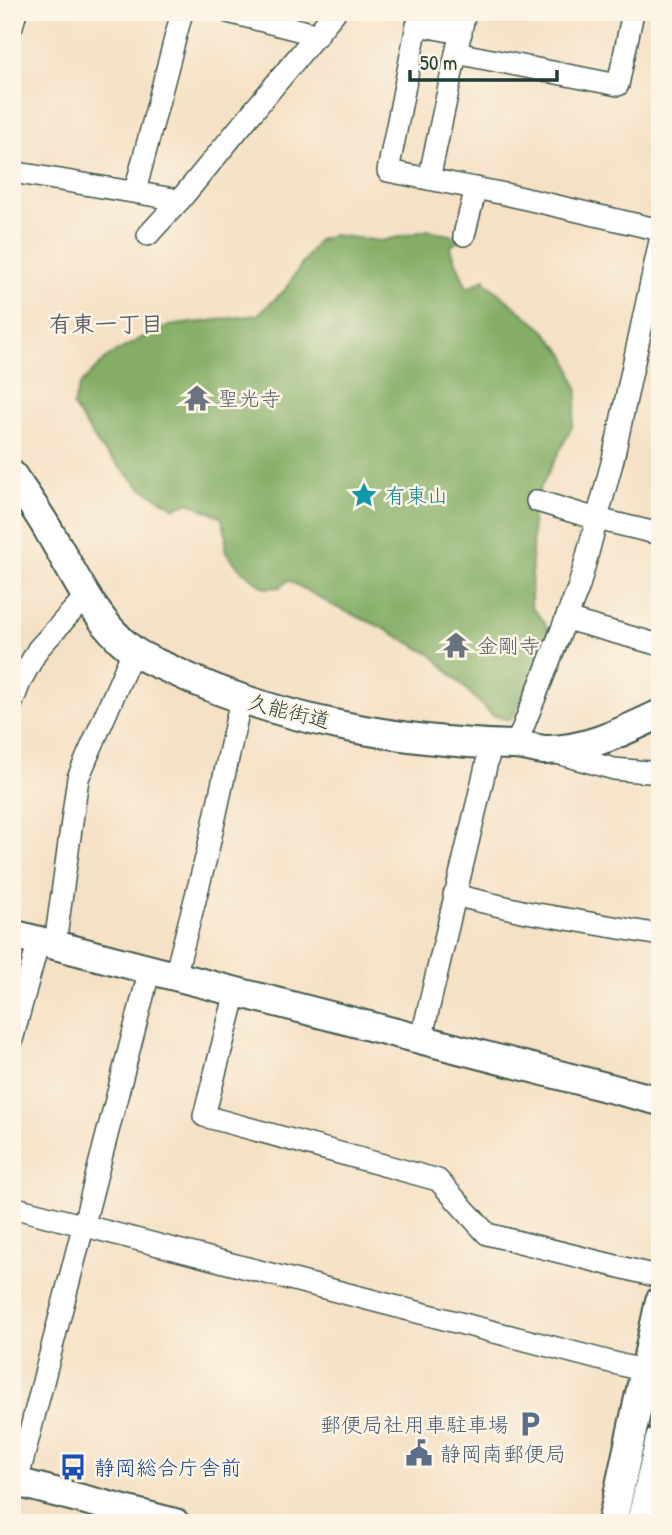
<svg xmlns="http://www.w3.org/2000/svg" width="672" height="1535" font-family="'Patrick Hand','Klee One',sans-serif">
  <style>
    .forest { fill: #84ae66; stroke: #52764d; stroke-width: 2 }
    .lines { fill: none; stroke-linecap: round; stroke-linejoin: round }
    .street-casing { stroke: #3f564a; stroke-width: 24 }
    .secondary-casing { stroke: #3f564a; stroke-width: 32 }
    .street { stroke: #fff; stroke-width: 21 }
    .secondary { stroke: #fff; stroke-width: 28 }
    .labels { text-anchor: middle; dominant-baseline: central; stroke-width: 5; stroke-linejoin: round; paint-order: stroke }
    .worship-label { font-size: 21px; fill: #5b616d; stroke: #fcf5e5; text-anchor: start }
    .culture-label { font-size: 21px; fill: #0d838f; stroke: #fcf5e5; text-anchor: start }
    .street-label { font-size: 21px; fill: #1f3d34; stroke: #fcf5e5 }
    .service-label { font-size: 21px; fill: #4e5e75; stroke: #fcf5e5; text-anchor: end }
    .transit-label { font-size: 21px; fill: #164399; stroke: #fcf5e5; text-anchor: start }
    .neighbourhood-label { font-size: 23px; font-weight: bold; fill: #5c5e66; stroke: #fcf5e5 }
  </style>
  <rect width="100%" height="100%" fill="#fcf5e5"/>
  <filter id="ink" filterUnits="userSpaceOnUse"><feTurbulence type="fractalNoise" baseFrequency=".0143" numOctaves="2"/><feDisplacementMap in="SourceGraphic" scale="14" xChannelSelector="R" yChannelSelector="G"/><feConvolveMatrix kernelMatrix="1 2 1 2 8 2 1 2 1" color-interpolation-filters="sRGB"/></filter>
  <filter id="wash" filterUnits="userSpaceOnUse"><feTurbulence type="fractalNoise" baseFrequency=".00686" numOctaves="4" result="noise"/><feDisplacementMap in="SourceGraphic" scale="28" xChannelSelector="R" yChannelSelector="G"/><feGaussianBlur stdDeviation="1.57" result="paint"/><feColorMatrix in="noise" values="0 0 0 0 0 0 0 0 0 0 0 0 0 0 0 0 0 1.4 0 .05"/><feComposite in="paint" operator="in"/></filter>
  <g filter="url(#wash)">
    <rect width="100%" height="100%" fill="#f5e1c5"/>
    <!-- forest -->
    <path class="forest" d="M 429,230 L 462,238 L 450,247 L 467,288 L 485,279 L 486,283 L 545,331 L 566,356 L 578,391 L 572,427 L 533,502 L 531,607 C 538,615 548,623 549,635 C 549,649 519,708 510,720 L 492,715 L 432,655 L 379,626 L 336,607 L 288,580 L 281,587 L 265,588 L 241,570 L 225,551 L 226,535 L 222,518 L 189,502 L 175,508 L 140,487 L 100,447 L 73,406 L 80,385 L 107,357 L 149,334 L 168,326 L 257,315 L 284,291 L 318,240 L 333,235 L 381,241 Z"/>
  </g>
  <g filter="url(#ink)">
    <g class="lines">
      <!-- street casing -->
      <g class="street-casing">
        <g id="street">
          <path d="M 228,12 L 318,35"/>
          <path d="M 12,26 L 16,12"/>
          <path d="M 461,33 L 417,25 L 388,171 L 505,194 L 660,230"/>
          <path d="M 456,53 L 618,85 L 633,12"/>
          <path d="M 12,172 L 180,200"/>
          <path d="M 429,179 L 465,12"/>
          <path d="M 135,191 L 182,12"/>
          <path d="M 148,235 L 180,200 L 335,12"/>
          <path d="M 464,235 L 476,188"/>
          <path d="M 537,501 L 597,519 L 660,534"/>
          <path d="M 566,619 L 660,645"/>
          <path d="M 12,703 L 21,680 L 38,649 L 86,596"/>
          <path d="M 516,745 L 579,586 L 613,459 L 660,241"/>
          <path d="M 553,752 L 614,769 L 660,773"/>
          <path d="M 454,895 L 526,912 L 660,935"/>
          <path d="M 55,944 L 78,778 L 133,651"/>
          <path d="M 175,976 L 207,854 L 241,699"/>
          <path d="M 236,992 L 204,1116 L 438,1180 L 487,1234 L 660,1277"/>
          <path d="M 12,1040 L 39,940"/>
          <path d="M 421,1040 L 491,745"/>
          <path d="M 12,1207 L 645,1371"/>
          <path d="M 17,1482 L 150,969"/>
        </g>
      </g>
      <!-- secondary casing -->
      <g class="secondary-casing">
        <g id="secondary">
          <path d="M 12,475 C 25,494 39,513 50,533 C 74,573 94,620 131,649 C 143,659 160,664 174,671 C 276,720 400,742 513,745 C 524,745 534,749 544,750 C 585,751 624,731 660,714"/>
          <path d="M 12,934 L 660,1101"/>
          <path d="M 12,1481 L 175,1523"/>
          <path d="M 612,1523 L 660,1301"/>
          <path d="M 641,1523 L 660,1439"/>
        </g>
      </g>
      <!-- street -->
      <use href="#street" class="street"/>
      <!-- secondary -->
      <use href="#secondary" class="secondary"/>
    </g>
  </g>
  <!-- icons -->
  <defs>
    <g id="temple-bare" transform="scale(2.1)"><path d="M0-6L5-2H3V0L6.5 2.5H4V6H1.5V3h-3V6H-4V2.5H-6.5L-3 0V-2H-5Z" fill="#6b7280" stroke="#fcf5e5" stroke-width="2.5" paint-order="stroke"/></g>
    <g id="sight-bare" transform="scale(2.1)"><path d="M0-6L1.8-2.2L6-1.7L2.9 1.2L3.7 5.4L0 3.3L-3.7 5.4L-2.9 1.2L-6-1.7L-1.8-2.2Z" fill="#0f9aa8" stroke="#fcf5e5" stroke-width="2.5" paint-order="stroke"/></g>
    <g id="parking-bare" transform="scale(2.1)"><path d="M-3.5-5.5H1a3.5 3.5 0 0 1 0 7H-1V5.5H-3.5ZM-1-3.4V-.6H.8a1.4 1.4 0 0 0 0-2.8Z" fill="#5c6f8a" stroke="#fcf5e5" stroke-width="2.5" paint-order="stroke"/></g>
    <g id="civic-bare" transform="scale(2.1)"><path d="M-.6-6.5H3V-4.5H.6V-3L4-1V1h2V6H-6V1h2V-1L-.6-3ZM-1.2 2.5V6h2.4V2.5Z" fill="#5c6f8a" stroke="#fcf5e5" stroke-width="2.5" paint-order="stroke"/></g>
    <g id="bus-bare" transform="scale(2.1)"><path d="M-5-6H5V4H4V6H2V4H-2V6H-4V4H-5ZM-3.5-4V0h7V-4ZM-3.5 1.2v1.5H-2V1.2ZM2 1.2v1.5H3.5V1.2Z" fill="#1a4fb4" stroke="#fcf5e5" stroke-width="2.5" paint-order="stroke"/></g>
  </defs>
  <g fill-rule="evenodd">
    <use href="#temple-bare" x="197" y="398"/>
    <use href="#sight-bare" x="364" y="495"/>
    <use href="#temple-bare" x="456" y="645"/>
    <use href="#parking-bare" x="530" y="1424"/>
    <use href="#civic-bare" x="419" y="1453"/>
    <use href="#bus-bare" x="73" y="1467"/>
  </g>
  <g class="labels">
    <!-- worship labels -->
    <g class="worship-label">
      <text x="218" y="398">聖光寺</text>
      <text x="477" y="645">金剛寺</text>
    </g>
    <!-- culture labels -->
    <g class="culture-label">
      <text x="385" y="495">有東山</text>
    </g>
    <!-- street labels -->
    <g class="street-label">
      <text transform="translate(289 711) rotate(14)">久能街道</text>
    </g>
    <!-- service labels -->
    <g class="service-label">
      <text x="509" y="1424">郵便局社用車駐車場</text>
      <text x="440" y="1453" text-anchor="start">静岡南郵便局</text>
    </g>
    <!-- transit labels -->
    <g class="transit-label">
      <text x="94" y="1467">静岡総合庁舎前</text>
    </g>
    <!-- neighbourhood labels -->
    <g class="neighbourhood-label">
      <text x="106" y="323">有東一丁目</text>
    </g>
  </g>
  <!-- margin -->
  <rect width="672" height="1535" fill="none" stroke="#fcf5e5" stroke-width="42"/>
  <!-- scale -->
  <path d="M410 70v10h147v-10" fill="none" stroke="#1f3d34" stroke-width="3.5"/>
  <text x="420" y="70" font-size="21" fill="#1f3d34" stroke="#fcf5e5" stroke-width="5" paint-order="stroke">50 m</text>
</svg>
